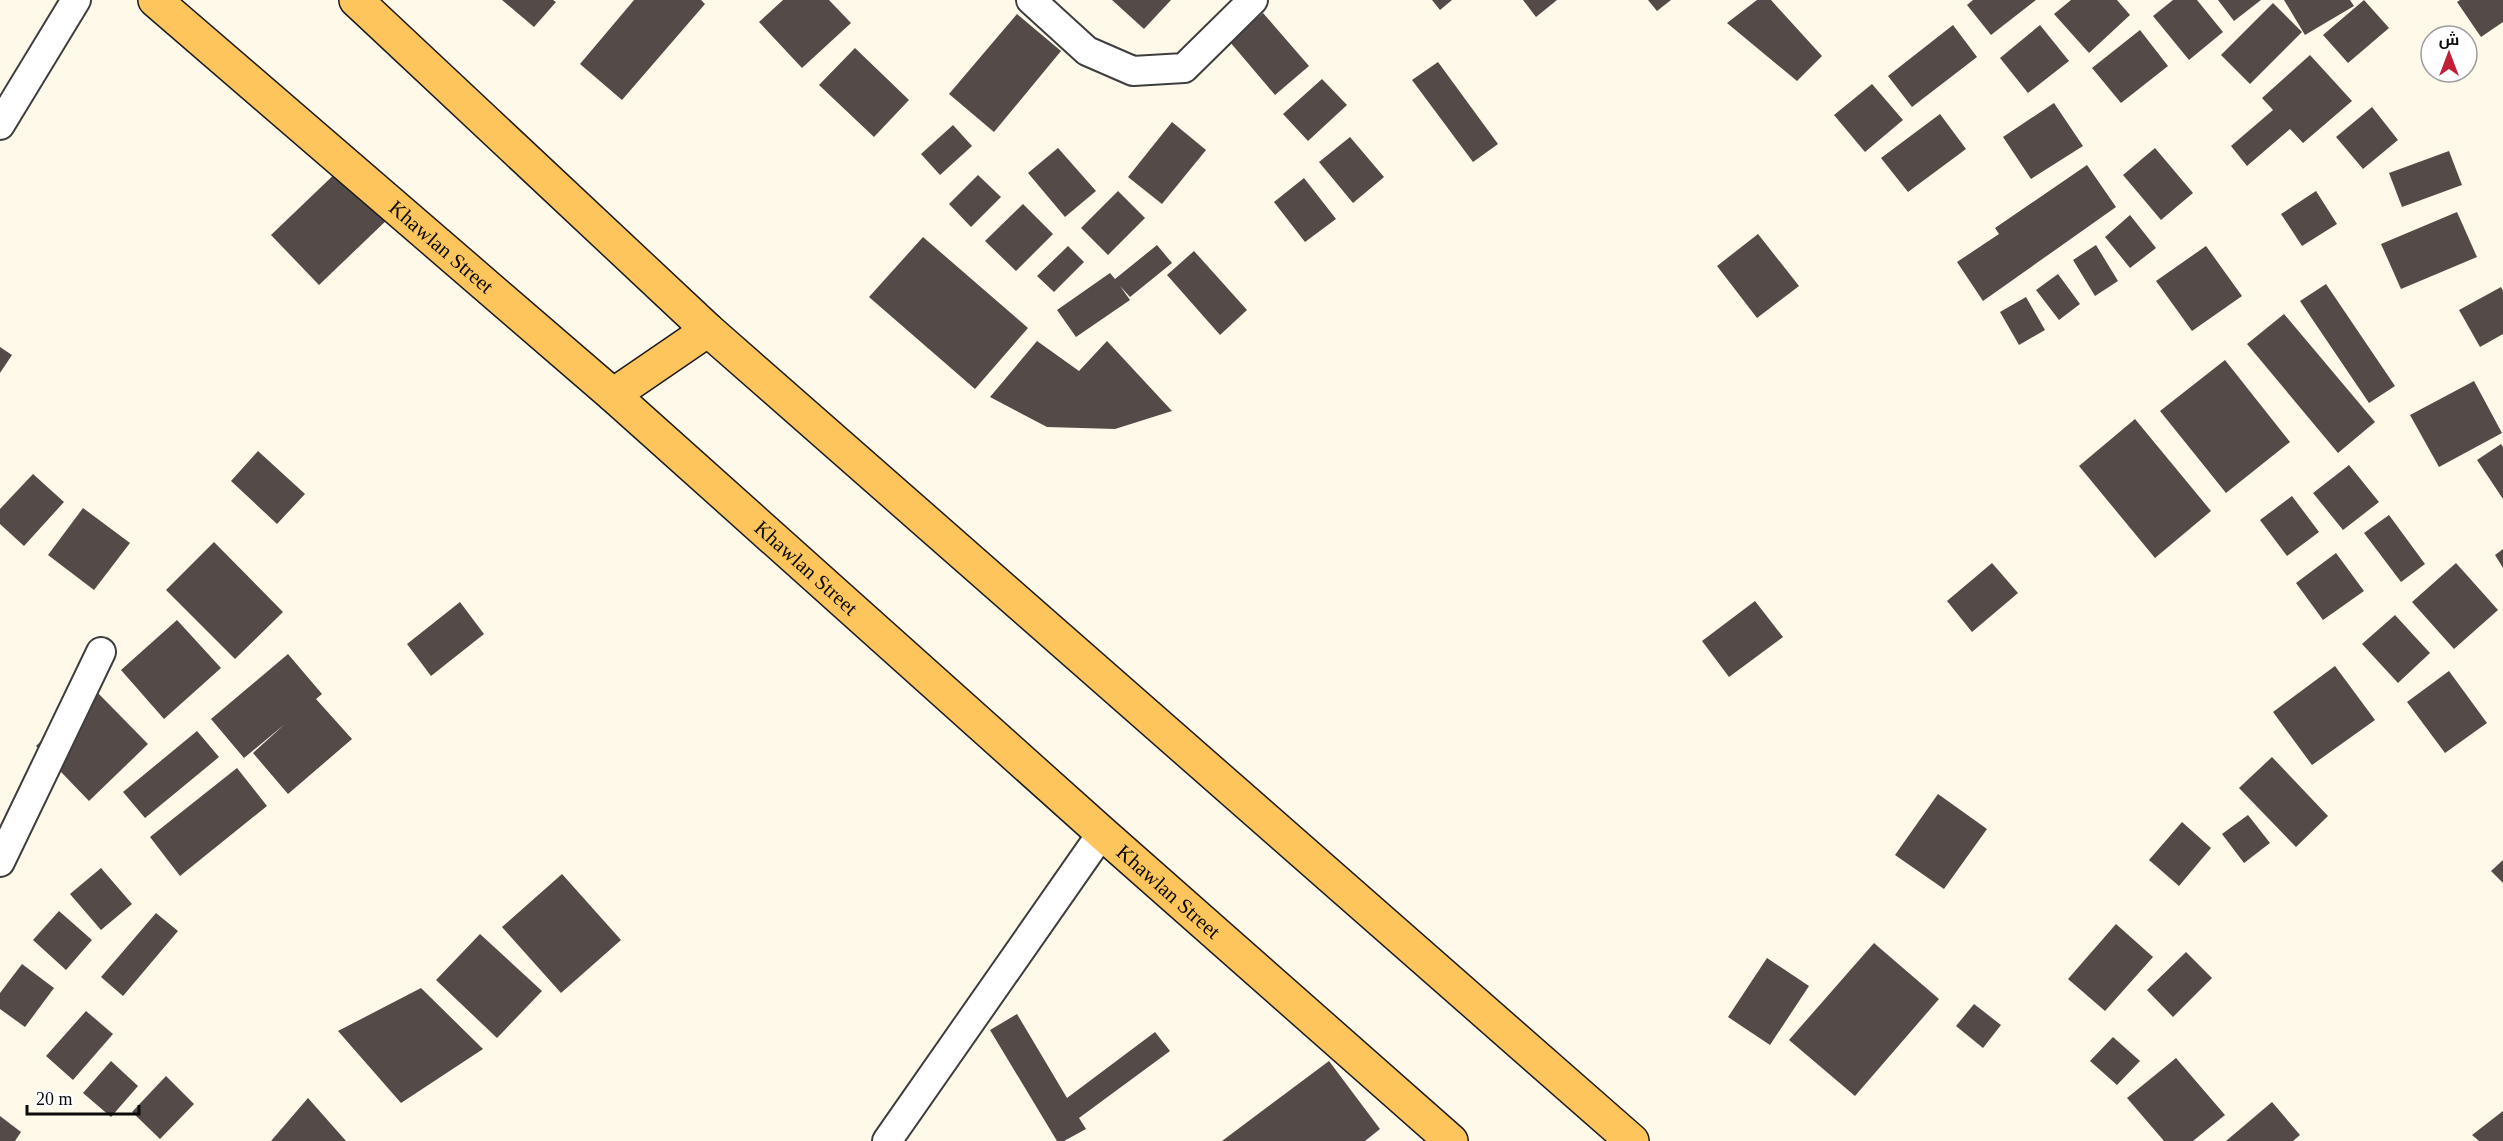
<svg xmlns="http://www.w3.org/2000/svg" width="2503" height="1141" font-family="'Times New Roman',Cairo,serif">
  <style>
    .building { fill: #544b48 }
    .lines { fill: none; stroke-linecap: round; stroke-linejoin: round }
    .minor-casing { stroke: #3e3e3e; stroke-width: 32 }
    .primary-casing { stroke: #1c1c1c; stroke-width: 36 }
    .minor { stroke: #fff; stroke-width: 28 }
    .primary { stroke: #fdc55b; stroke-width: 33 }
    .labels { text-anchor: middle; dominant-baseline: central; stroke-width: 6; stroke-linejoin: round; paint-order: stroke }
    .street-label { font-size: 21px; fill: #0b0b0b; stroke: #fff }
  </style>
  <rect width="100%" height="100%" fill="#fff9ea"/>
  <!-- building -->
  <g class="building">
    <path d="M 502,0 L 553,0 L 556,2 L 534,27 Z"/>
    <path d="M 634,0 L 701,0 L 705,4 L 622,100 L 580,64 Z"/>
    <path d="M 783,0 L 829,0 L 851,23 L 802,68 L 759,22 Z"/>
    <path d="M 1112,0 L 1171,0 L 1144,29 Z"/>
    <path d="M 1432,0 L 1452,0 L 1440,10 Z"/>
    <path d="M 1523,0 L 1557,0 L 1536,17 Z"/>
    <path d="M 1648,0 L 1671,0 L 1657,11 Z"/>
    <path d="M 1757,0 L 1771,0 L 1822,56 L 1797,81 L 1727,23 Z"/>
    <path d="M 1973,0 L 2036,0 L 1991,35 L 1967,5 Z"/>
    <path d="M 2071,0 L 2117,0 L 2130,15 L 2089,53 L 2054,14 Z"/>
    <path d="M 2173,0 L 2197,0 L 2223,32 L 2189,60 L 2153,16 Z"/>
    <path d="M 2218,0 L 2261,0 L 2234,21 Z"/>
    <path d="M 2284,0 L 2350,0 L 2354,6 L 2305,35 Z"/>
    <path d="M 2364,0 L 2389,28 L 2348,63 L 2323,35 Z"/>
    <path d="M 2460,0 L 2503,0 L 2503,22 L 2481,37 L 2457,2 Z"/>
    <path d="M 2273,3 L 2302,32 L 2250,84 L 2221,55 Z"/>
    <path d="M 1263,13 L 1309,66 L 1275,95 L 1230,42 Z"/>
    <path d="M 1017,14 L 1061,51 L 994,132 L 949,94 Z"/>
    <path d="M 1953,25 L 1977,57 L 1912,107 L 1888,76 Z"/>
    <path d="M 2040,25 L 2069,61 L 2028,93 L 2000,58 Z"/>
    <path d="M 2140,30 L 2168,66 L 2121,103 L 2092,68 Z"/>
    <path d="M 855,48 L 909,100 L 874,137 L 819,85 Z"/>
    <path d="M 2310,55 L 2352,101 L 2303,143 L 2290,129 L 2247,166 L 2231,146 L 2273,110 L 2262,98 Z"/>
    <path d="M 1438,62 L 1498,144 L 1473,162 L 1412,80 Z"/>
    <path d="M 1322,79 L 1347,105 L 1308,141 L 1283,114 Z"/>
    <path d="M 1872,84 L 1903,120 L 1865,152 L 1834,115 Z"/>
    <path d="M 2054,103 L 2083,146 L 2031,179 L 2003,137 Z"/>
    <path d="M 2372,107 L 2398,140 L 2363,169 L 2336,137 Z"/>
    <path d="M 1940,114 L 1966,149 L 1908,192 L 1881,158 Z"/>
    <path d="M 1172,122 L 1206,150 L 1162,204 L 1128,177 Z"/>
    <path d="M 953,125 L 972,146 L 940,175 L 921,154 Z"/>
    <path d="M 1350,137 L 1384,177 L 1353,203 L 1319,162 Z"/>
    <path d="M 1058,148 L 1096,191 L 1065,217 L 1028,173 Z"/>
    <path d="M 2155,148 L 2193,193 L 2161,220 L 2123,175 Z"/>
    <path d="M 2449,151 L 2462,185 L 2402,207 L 2389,173 Z"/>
    <path d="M 2087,165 L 2116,207 L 1983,301 L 1957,262 L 1999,234 L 1995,228 Z"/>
    <path d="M 342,167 L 390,217 L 319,285 L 271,235 Z"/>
    <path d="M 978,175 L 1001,197 L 971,227 L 949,204 Z"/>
    <path d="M 1304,178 L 1336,219 L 1305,242 L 1274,202 Z"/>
    <path d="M 1118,191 L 1145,218 L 1108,255 L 1081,228 Z"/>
    <path d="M 2316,191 L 2337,224 L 2302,246 L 2281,214 Z"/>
    <path d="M 1023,204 L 1053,234 L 1016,271 L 985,241 Z"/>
    <path d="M 2457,212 L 2477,257 L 2401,289 L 2381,244 Z"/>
    <path d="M 2130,215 L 2156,248 L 2130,268 L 2105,237 Z"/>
    <path d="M 1758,234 L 1799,286 L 1757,318 L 1717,266 Z"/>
    <path d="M 923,237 L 1028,328 L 975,389 L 869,297 Z"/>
    <path d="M 1157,245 L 1172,263 L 1130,297 L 1120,286 L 1130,300 L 1076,337 L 1057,310 L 1110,273 L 1115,279 Z"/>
    <path d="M 2096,245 L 2118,281 L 2095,296 L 2073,260 Z"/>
    <path d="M 1068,246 L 1084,262 L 1054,292 L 1037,276 Z"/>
    <path d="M 2206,246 L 2242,296 L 2192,331 L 2156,281 Z"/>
    <path d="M 1194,251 L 1247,310 L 1220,335 L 1167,275 Z"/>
    <path d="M 2058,274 L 2080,304 L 2059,320 L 2036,290 Z"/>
    <path d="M 2326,284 L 2395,386 L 2369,403 L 2300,301 Z"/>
    <path d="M 2501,287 L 2503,291 L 2503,334 L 2480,347 L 2459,310 Z"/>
    <path d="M 2026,297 L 2045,330 L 2019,345 L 2000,312 Z"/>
    <path d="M 2284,314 L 2375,422 L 2338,453 L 2247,344 Z"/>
    <path d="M 1037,341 L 1079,371 L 1107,341 L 1172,411 L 1115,429 L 1047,427 L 990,397 Z"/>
    <path d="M 0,347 L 12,355 L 0,373 Z"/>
    <path d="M 2225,360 L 2290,442 L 2226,493 L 2160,411 Z"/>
    <path d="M 2474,381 L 2502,433 L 2439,467 L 2410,415 Z"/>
    <path d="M 2135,419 L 2211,511 L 2155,558 L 2079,466 Z"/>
    <path d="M 2501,444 L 2503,447 L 2503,499 L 2477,460 Z"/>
    <path d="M 258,451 L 305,494 L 277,524 L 231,481 Z"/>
    <path d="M 2349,465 L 2379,502 L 2343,530 L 2313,493 Z"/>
    <path d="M 33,474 L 64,502 L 24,546 L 0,524 L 0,509 Z"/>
    <path d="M 2292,496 L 2319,532 L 2287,556 L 2260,520 Z"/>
    <path d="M 83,508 L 130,543 L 94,590 L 48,555 Z"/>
    <path d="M 2389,515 L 2425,564 L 2401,582 L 2364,533 Z"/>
    <path d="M 214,542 L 283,612 L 235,659 L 166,590 Z"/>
    <path d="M 2503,549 L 2503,568 L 2495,555 Z"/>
    <path d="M 2336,553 L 2364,591 L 2323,620 L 2296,583 Z"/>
    <path d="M 1992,563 L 2018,593 L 1972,632 L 1947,601 Z"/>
    <path d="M 2456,563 L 2498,610 L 2454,649 L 2412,602 Z"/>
    <path d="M 1755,601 L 1783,637 L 1729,677 L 1702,641 Z"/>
    <path d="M 460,602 L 484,634 L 431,676 L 407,644 Z"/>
    <path d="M 2395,615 L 2430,653 L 2398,683 L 2362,644 Z"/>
    <path d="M 177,620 L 221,668 L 164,719 L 121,670 Z"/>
    <path d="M 288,654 L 322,694 L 316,699 L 352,739 L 288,794 L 253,753 L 285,724 L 244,758 L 211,719 Z"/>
    <path d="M 2335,666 L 2375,720 L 2312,765 L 2273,712 Z"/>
    <path d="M 2449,671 L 2487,723 L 2445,753 L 2407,702 Z"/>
    <path d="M 94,689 L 148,744 L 89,801 L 36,746 Z"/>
    <path d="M 197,731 L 219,757 L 145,818 L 123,792 Z"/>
    <path d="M 2272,757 L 2328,816 L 2296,847 L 2239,788 Z"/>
    <path d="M 237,768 L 267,806 L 180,876 L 150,837 Z"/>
    <path d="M 1938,794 L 1987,829 L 1944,889 L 1895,855 Z"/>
    <path d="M 2248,815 L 2270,843 L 2244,863 L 2222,834 Z"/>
    <path d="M 2182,822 L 2211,848 L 2179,886 L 2149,860 Z"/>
    <path d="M 2503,860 L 2503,883 L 2491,871 Z"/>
    <path d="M 101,868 L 132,904 L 101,930 L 70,894 Z"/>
    <path d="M 562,874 L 621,940 L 561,993 L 502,927 Z"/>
    <path d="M 59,911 L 92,940 L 66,970 L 33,940 Z"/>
    <path d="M 156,913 L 178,931 L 123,996 L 101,977 Z"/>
    <path d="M 2116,924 L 2153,957 L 2105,1011 L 2068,979 Z"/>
    <path d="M 480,934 L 542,991 L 497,1038 L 436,980 Z"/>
    <path d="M 1874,943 L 1939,999 L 1855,1096 L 1789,1040 Z"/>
    <path d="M 2186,952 L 2212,978 L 2173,1017 L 2147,990 Z"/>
    <path d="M 1767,958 L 1809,986 L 1770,1045 L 1728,1017 Z"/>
    <path d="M 22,964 L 54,988 L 25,1027 L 0,1009 L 0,993 Z"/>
    <path d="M 421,988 L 483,1049 L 401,1103 L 338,1031 Z"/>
    <path d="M 1974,1004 L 2001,1025 L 1983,1048 L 1956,1026 Z"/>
    <path d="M 86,1011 L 113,1034 L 73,1080 L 46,1056 Z"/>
    <path d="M 1017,1014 L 1067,1098 L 1155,1032 L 1170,1051 L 1079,1118 L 1086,1129 L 1064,1141 L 1057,1141 L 990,1030 Z"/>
    <path d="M 2113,1037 L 2140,1061 L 2117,1085 L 2090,1061 Z"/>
    <path d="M 2176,1058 L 2225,1115 L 2193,1141 L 2164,1141 L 2127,1098 Z"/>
    <path d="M 111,1061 L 138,1086 L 111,1117 L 83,1093 Z"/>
    <path d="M 1329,1061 L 1380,1129 L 1365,1141 L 1222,1141 Z"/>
    <path d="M 166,1076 L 194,1104 L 160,1139 L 132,1112 Z"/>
    <path d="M 308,1098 L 346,1141 L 271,1141 Z"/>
    <path d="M 2272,1102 L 2300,1135 L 2293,1141 L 2226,1141 Z"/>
    <path d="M 2503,1111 L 2503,1141 L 2479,1141 L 2472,1135 Z"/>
    <path d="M 0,1116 L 21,1132 L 15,1141 L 0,1141 Z"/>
  </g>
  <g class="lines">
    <!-- minor casing -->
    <g class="minor-casing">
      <g id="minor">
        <path d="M 1031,0 L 1087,51 L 1133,71 L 1184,68 L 1253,0"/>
        <path d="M 0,125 L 76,0"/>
        <path d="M 0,862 L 101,652"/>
        <path d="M 887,1141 L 1102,833"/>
      </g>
    </g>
    <!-- primary casing -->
    <g class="primary-casing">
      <g id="primary">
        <path id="s1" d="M 155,0 L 613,395 L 1102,833 L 1451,1141"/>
        <path d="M 356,0 L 708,330 L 1632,1141"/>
        <path d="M 613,395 L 708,330"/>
      </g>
    </g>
    <!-- minor -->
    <use href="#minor" class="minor"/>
    <!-- primary -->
    <use href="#primary" class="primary"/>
  </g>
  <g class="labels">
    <!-- street labels -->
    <g class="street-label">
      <text stroke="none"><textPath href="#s1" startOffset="378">Khawlan Street</textPath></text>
      <text stroke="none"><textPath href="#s1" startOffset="864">Khawlan Street</textPath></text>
      <text stroke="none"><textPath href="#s1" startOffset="1350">Khawlan Street</textPath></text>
    </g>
  </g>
  <!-- north arrow -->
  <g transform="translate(2449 54)"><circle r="28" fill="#ffffff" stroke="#9d9d9d" stroke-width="1.5"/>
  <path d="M0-4.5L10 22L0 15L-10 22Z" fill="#c01f37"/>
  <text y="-9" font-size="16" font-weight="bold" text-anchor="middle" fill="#0b0b0b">ش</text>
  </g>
  <!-- scale -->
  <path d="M27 1105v9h112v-9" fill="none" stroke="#0b0b0b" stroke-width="3"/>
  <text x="36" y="1105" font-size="18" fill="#0b0b0b" stroke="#ffffff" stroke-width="4.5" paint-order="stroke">20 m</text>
</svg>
